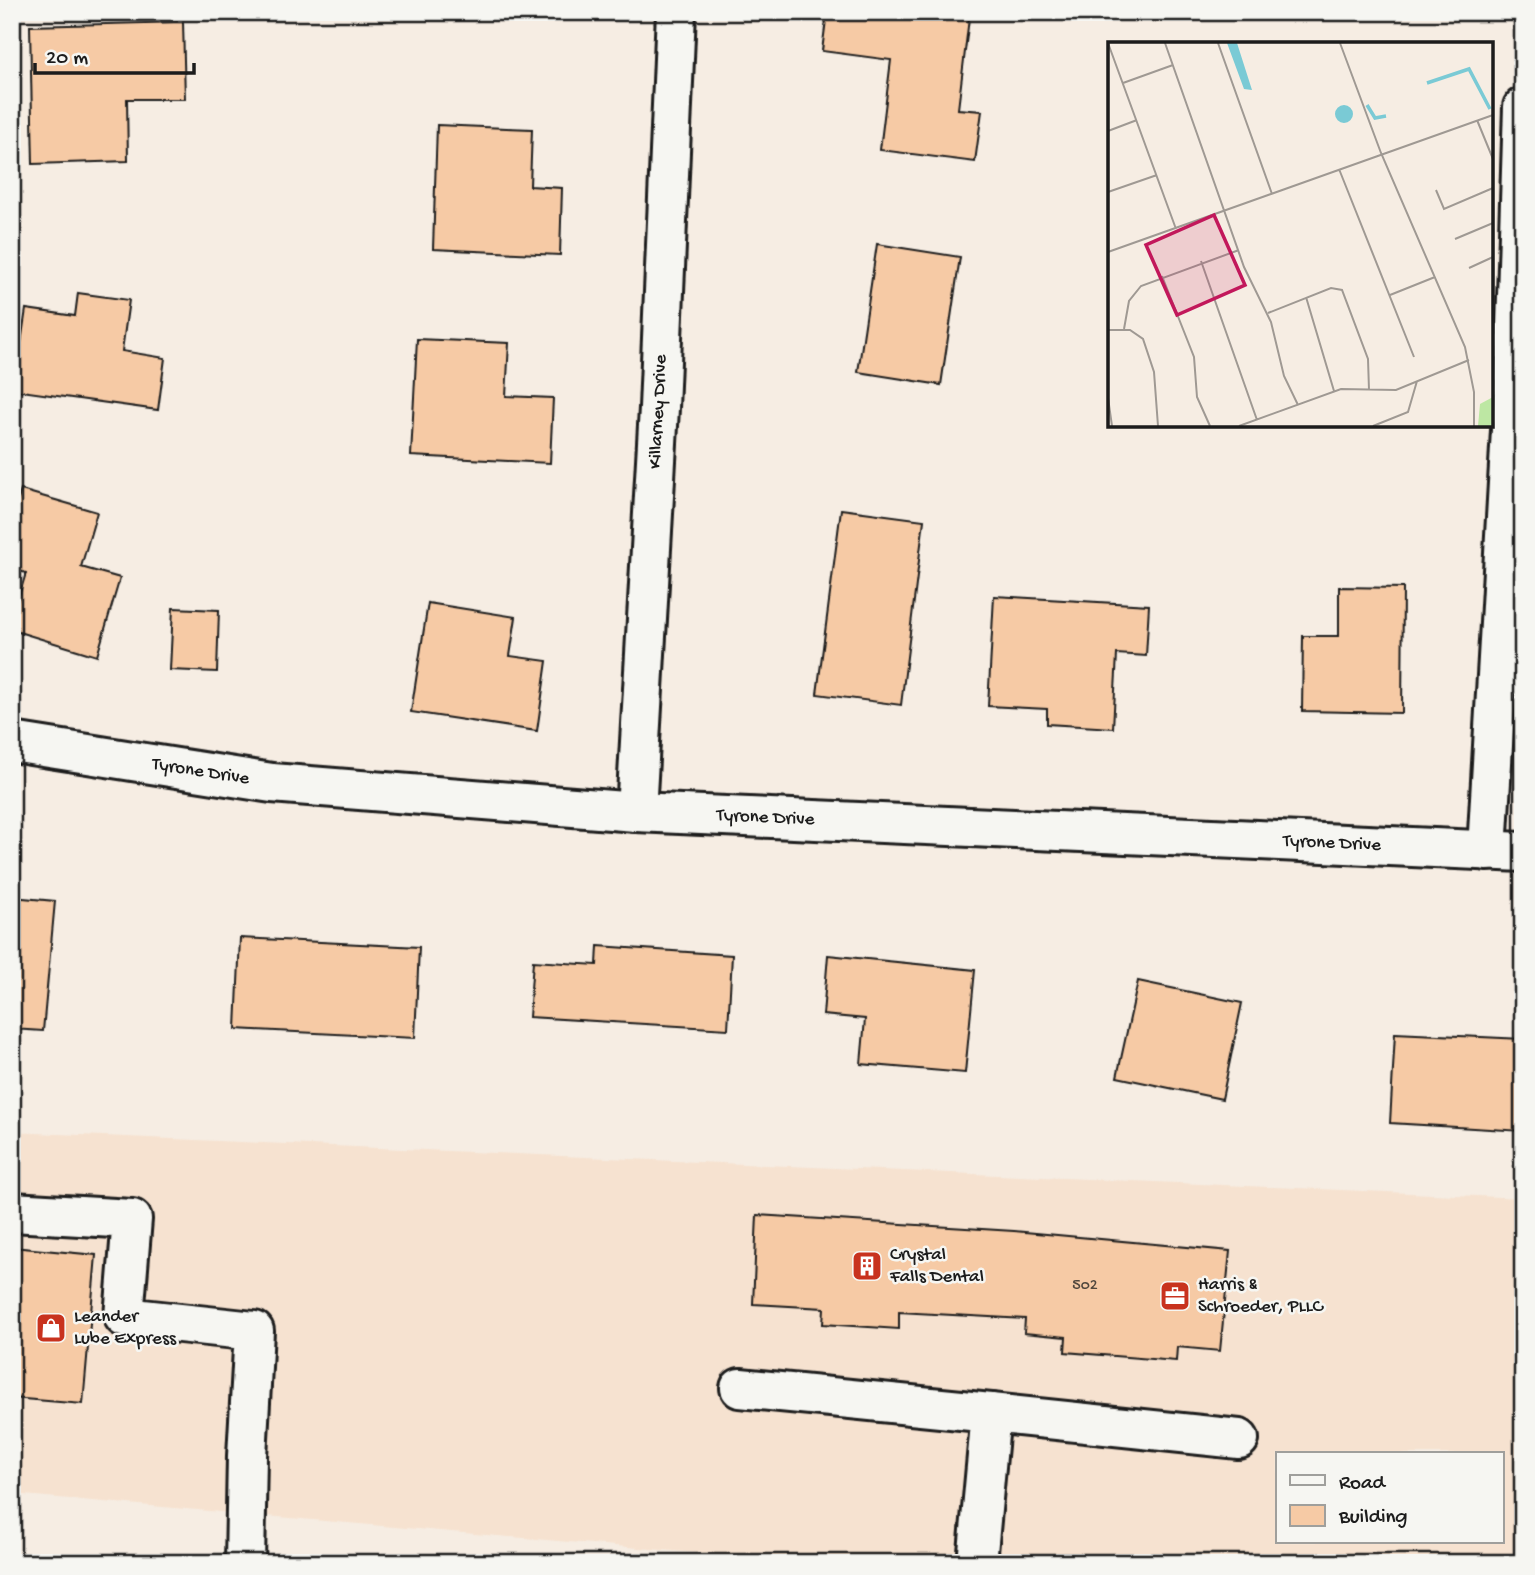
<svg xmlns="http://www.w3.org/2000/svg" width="1535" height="1575" font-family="'Gochi Hand',sans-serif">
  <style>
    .built { fill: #f6e2d0; fill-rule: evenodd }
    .building { fill: #f6caa5; stroke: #1c1c1c; stroke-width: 2 }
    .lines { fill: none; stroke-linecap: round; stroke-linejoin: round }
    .minor-casing { stroke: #1c1c1c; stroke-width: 44 }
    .minor { stroke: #f6f6f2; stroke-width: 38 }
    .labels { text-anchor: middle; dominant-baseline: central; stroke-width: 5; stroke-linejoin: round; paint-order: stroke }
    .number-label { font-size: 16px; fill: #52483e }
    .street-label { font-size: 19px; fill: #1c1c1c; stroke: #f6f6f2 }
    .poi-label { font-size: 19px; fill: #1c1c1c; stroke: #f6f6f2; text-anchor: start }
    .inset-river { fill: none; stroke: #7acad5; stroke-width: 3.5 }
    .inset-road { fill: none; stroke: #9f9993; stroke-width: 2 }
    .view { fill: #c2185b; fill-opacity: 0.15; stroke: #c2185b; stroke-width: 3.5 }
    .inset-edge { fill: none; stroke: #1c1c1c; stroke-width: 3.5 }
  </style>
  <rect width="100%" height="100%" fill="#f6ede3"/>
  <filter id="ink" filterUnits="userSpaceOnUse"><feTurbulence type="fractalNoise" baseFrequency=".0143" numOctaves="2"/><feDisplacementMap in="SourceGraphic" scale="14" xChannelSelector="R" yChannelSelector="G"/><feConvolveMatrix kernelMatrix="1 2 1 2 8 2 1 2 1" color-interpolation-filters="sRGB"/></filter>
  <g filter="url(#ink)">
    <!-- built -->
    <path class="built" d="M 12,1132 L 1523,1198 L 1523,1563 L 812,1563 L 12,1494 ZM 1278,1454 L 1502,1454 L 1502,1542 L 1278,1542 Z"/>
    <!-- building -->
    <g class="building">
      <path d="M 827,12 L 923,12 L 969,18 L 958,109 L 982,111 L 975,162 L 880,150 L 891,60 L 822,51 Z"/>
      <path d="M 183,22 L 185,99 L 127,99 L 128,161 L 33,164 L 30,26 Z"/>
      <path d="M 437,125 L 532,129 L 530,186 L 562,188 L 560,255 L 433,249 Z"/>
      <path d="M 877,244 L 960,257 L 941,385 L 858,372 Z"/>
      <path d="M 78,293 L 129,300 L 122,351 L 165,358 L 158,410 L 14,390 L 26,309 L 75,316 Z"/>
      <path d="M 417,339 L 509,343 L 506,396 L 553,398 L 550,463 L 411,456 Z"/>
      <path d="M 21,490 L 97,512 L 81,567 L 120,578 L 97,656 L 12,630 L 12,619 L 26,573 L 12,569 L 12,520 Z"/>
      <path d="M 841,509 L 924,520 L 901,705 L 817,694 Z"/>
      <path d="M 1339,587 L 1403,588 L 1402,713 L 1302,711 L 1303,636 L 1339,636 Z"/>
      <path d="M 994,596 L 1149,605 L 1146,656 L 1117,654 L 1113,728 L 1047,724 L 1047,709 L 988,706 Z"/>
      <path d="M 428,603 L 516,617 L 510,656 L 547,661 L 537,731 L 411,712 Z"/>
      <path d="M 173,608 L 219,610 L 217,672 L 170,670 Z"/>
      <path d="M 12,897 L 55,901 L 43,1031 L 12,1029 Z"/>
      <path d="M 240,938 L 419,947 L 415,1038 L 236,1029 Z"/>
      <path d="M 598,946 L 732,955 L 728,1029 L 529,1017 L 533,961 L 597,965 Z"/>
      <path d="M 828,955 L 975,970 L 965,1073 L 861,1064 L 865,1019 L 823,1015 Z"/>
      <path d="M 1138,981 L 1242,1003 L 1222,1099 L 1117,1077 Z"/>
      <path d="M 1395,1033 L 1523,1039 L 1523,1131 L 1390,1123 Z"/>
      <path d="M 757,1215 L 1014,1231 L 1230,1251 L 1220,1351 L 1177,1347 L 1176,1361 L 1065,1352 L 1066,1337 L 1024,1333 L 1025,1319 L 899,1312 L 899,1329 L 823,1324 L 824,1308 L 753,1304 Z"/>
      <path d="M 12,1247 L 96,1255 L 83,1404 L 12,1398 Z"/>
    </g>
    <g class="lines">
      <!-- minor casing -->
      <g class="minor-casing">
        <g id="minor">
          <path id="s1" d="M 12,742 L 272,783 L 636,812 L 1523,852"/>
          <path id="s2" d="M 636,812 L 659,408 L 676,12"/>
          <path d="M 1487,851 L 1515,360 L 1523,107"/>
          <path d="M 12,1212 L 132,1219 L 124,1317 L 254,1331 L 247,1456 L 245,1563"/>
          <path d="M 740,1388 L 991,1413 L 977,1563"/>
          <path d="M 991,1413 L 1239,1439"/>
        </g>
      </g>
      <!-- minor -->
      <use href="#minor" class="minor"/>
    </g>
  </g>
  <!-- icons -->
  <defs>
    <g id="building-square" transform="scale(1.575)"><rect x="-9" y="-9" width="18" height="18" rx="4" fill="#c8321e" stroke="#f6f6f2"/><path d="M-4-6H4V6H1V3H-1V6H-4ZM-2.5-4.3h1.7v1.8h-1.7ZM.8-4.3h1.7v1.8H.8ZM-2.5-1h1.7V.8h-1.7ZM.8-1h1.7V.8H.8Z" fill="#fff"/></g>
    <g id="office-square" transform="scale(1.575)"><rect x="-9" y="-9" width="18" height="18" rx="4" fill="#c8321e" stroke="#f6f6f2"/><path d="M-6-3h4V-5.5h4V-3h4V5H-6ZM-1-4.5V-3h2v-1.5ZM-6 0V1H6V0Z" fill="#fff"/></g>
    <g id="shop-square" transform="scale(1.575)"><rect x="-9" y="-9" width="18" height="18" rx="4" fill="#c8321e" stroke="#f6f6f2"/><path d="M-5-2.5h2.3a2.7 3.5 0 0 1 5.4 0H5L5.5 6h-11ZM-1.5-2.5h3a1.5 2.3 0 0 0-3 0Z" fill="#fff"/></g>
  </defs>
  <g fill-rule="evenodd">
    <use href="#building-square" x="867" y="1266"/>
    <use href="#office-square" x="1175" y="1296"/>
    <use href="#shop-square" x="51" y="1328"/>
  </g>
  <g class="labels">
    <!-- number labels -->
    <g class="number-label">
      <text x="1085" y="1286">502</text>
    </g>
    <!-- street labels -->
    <g class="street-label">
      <text stroke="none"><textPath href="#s2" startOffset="401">Killarney Drive</textPath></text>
      <text stroke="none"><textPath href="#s1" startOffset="191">Tyrone Drive</textPath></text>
      <text stroke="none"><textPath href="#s1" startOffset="758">Tyrone Drive</textPath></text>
      <text stroke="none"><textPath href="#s1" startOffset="1325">Tyrone Drive</textPath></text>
    </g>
    <!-- poi labels -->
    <g class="poi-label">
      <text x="890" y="1255">Crystal<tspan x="890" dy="22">Falls Dental</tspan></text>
      <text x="1198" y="1285">Harris &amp;<tspan x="1198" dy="22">Schroeder, PLLC</tspan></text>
      <text x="74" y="1317">Leander<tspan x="74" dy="22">Lube Express</tspan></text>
    </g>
  </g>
  <!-- overview -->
  <g transform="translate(1108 42)">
    <rect width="385" height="385" fill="#f6ede3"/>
    <path d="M 385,355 L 385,384 L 370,384 L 372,362 Z" fill="#bde7a3"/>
    <path d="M 119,1 L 129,1 L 144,48 L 136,47 ZM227 72a9 9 0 1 1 18 0a9 9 0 1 1-18 0Z" fill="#7acad5"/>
    <path class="inset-river" d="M 319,41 L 361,27 L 382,67M 259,63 L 267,76 L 278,74"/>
    <path class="inset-road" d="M 0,1 L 68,187M 57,1 L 136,225 L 163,280 L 176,334 L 190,363M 110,1 L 164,152M 232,1 L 273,111 L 357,305 L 366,350 L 366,384M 15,41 L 65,23M 369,78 L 385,117M 0,89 L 29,78M 231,127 L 306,315M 328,148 L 336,167 L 385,146M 0,150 L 49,133M 347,197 L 385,181M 0,210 L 385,73M 93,219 L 149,378M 361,226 L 385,215M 54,234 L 86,315 L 89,355 L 102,384M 282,253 L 327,235M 198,255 L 226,349M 160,271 L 223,246 L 234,248 L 260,317 L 261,348M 16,287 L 21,259 L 33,244 L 131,208M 0,288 L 22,288 L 35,297 L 46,330 L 50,384M 0,356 L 4,384M 131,384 L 233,347 L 288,348 L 361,318M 265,384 L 300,370 L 309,339"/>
    <path class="view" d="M 106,173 L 137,243 L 69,273 L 38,203 Z"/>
    <rect width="385" height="385" class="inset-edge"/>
  </g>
  <!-- margin -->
  <rect width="1535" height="1575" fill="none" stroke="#f6f6f2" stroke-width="42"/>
  <rect x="21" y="21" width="1493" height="1533" fill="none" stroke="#1c1c1c" stroke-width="2.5" filter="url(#ink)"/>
  <!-- legend -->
  <rect x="1276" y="1452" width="228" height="91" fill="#f6f6f2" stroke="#9f9f9c" stroke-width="2"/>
  <rect x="1290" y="1475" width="35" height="10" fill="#f6f6f2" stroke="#9f9f9c" stroke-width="2"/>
  <text x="1339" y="1488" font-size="21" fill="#1c1c1c">Road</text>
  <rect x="1290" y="1505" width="35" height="21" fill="#f6caa5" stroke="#9f9f9c" stroke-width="2"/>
  <text x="1339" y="1522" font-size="21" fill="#1c1c1c">Building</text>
  <!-- scale -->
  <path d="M35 63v10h159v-10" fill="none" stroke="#1c1c1c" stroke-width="3.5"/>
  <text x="46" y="63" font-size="21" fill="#1c1c1c" stroke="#f6f6f2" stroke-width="5" paint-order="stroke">20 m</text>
</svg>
